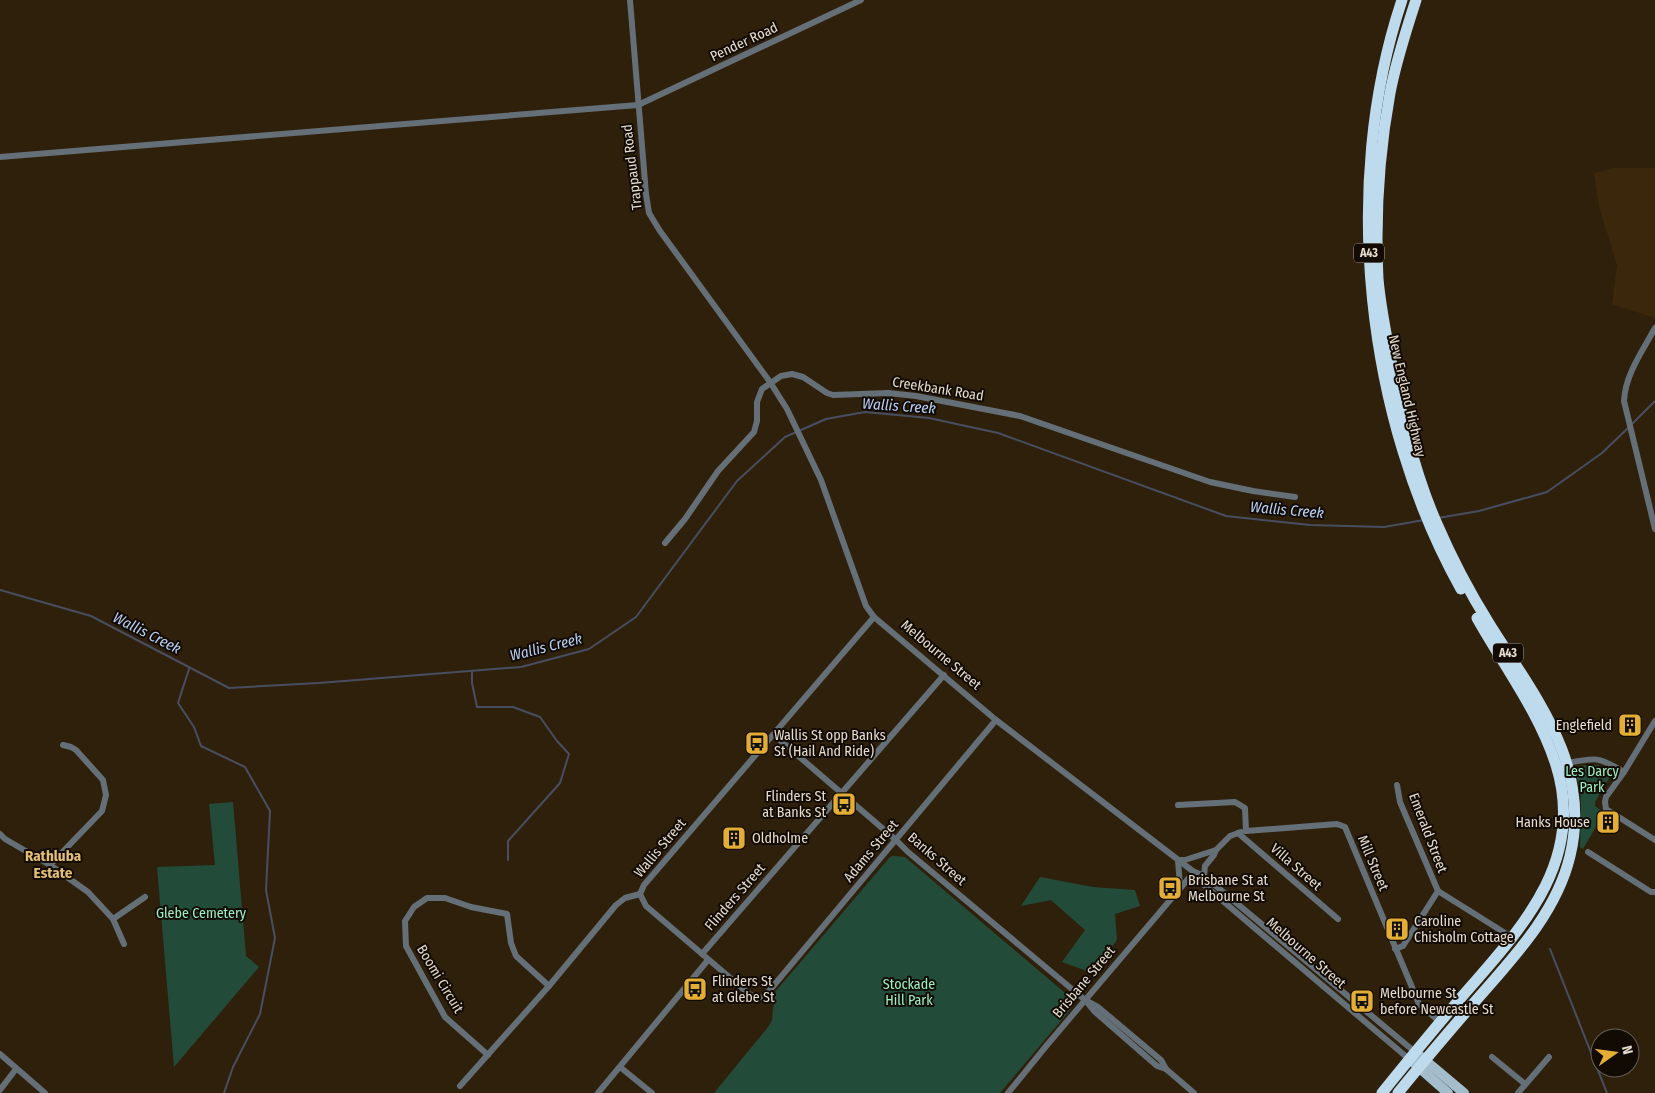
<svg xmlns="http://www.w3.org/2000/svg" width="1655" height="1093" font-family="'Fira Sans Condensed',sans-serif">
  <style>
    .built { fill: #3b280c }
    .green { fill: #224c39 }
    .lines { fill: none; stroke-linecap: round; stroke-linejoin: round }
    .stream { stroke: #484e62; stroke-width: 2 }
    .street { stroke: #646f77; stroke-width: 6 }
    .primary { stroke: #a4bdcc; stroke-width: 10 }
    .highway { stroke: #bedbee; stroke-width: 11 }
    .labels { text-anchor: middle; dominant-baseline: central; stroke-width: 4; stroke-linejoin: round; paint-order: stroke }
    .shield { fill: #120b04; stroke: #a69d92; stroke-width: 1 }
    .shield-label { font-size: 12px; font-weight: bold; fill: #e6dccf }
    .street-label { font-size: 14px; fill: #e6dccf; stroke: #120b04 }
    .poi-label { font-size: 14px; fill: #e6dccf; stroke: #120b04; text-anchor: start }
    .park-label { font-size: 14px; fill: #9bf0c5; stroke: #120b04 }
    .water-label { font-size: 15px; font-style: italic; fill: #bacff8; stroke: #120b04 }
    .neighbourhood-label { font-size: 15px; font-weight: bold; fill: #e3be76; stroke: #120b04 }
  </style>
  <rect width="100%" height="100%" fill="#2f200b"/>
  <!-- built -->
  <path class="built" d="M 1613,168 L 1655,168 L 1655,318 L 1612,304 L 1617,265 L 1599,207 L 1594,173 Z"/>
  <!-- green -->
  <g class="green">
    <path d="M 1588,765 C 1597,764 1607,766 1611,775 L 1595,802 L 1595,806 L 1604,813 L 1583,849 L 1580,847 L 1581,804 L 1580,790 L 1575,772 L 1579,766 Z"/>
    <path d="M 233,802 L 246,956 L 259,967 L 174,1067 L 157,867 L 215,865 L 209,804 Z"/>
    <path d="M 893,856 L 905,857 L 1070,997 L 1073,1004 L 1070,1010 L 1000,1093 L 714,1093 L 769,1026 L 772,1020 L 775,992 L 890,857 Z"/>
    <path d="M 1040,877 L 1093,887 L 1135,890 L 1140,906 L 1115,914 L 1117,940 L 1092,973 L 1062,962 L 1085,930 L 1051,900 L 1021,906 Z"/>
  </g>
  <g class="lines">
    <!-- stream -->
    <g class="stream">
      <path d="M 1631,425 L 1655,401"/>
      <path d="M 1438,518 L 1479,511 L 1547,492 L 1602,453 L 1628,428"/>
      <path d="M 0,590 L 91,616 L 229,688 L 319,683 L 521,667 L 589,649 L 636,617 L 737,481 L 785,437 L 826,419 L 865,412 L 929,418 L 998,433 L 1226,516 L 1310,525 L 1384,527 L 1424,520"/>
      <path d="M 189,669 L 178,703 L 194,727 L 201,746 L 245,767 L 270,811 L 266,890 L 275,938 L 260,1014 L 233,1067 L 224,1093"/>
      <path d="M 472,671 L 472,683 L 477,707 L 513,707 L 540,717 L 557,741 L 569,754 L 560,783 L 508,841 L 508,860"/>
      <path d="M 1550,949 L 1607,1093"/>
    </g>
    <!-- street -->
    <g class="street">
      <path d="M 630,0 L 646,194 L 649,213 L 660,231 L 770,382 L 787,409 L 821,480 L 866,606 L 874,617 L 996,720 L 1194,872 L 1204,885 L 1409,1059"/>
      <path d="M 0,157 L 638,105 L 861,0"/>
      <path d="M 1655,328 C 1643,350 1625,375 1624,401 L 1655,529"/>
      <path d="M 665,543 L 685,519 L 718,471 L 754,432 L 757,421 L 757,402 L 762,389 L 781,376 L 792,374 L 803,377 L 827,393 L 833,395 L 888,393 L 916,396 L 1020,416 L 1210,482 L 1253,491 L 1295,497"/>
      <path d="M 1655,721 L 1624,772 L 1606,797 L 1605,802 L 1606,809 L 1655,840"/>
      <path d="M 774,735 L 896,840 L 908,852 L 1085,1000 L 1098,1007 L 1161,1060 L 1166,1069 L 1194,1093"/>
      <path d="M 1568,763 C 1596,757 1599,757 1624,772"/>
      <path d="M 1397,785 L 1400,802 L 1438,891 L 1513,938"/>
      <path d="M 1178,805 L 1235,802 L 1245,808 L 1246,831 L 1337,824 L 1345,827 L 1419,1004 L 1440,1022"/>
      <path d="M 1238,833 L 1338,919"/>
      <path d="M 0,834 L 5,839 L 50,865 L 88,892 L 113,919 L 124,944"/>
      <path d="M 1588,852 L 1651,892 L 1655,892"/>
      <path d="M 1178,860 L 1185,860 L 1216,850"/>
      <path d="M 1178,860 L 1180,887"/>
      <path d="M 50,865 L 102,811 L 106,795 L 103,780 L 76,750 L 71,747 L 63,745"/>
      <path d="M 1195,872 L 1204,876 L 1415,1052"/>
      <path d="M 1204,876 L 1205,866 L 1214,855 L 1216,850 L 1230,836 L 1241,832"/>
      <path d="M 640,894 L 646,906 L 749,994 L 757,998 L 764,997 L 996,720"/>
      <path d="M 640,894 L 644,885 L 874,617"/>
      <path d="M 113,919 L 145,897"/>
      <path d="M 1395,949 L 1403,946 L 1438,891"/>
      <path d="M 702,954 L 944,675"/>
      <path d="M 1086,1001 L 1094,1011 L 1157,1066 L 1166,1069"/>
      <path d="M 0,1054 L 45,1093"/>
      <path d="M 488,1055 L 445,1017 L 406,946 L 405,921 L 414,907 L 427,898 L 445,898 L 471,907 L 507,914 L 511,943 L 516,956 L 549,986"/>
      <path d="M 1492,1057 L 1525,1084"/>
      <path d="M 620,1067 L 652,1093"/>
      <path d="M 460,1086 L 549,986 L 616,905 L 625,898 L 640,894"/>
      <path d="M 0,1090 L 16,1069"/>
      <path d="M 598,1093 L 708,960"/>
      <path d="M 1008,1093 L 1047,1045 L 1194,872"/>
      <path d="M 1518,1093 L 1549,1057"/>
    </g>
    <!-- primary -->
    <g class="primary">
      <path d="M 1420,1056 L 1464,1093"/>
      <path d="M 1414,1063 L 1448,1093"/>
    </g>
    <!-- highway -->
    <g class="highway">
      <path d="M 1402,0 C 1340,185 1366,419 1461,589"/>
      <path d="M 1382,1093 C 1407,1062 1433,1030 1459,1000 C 1518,932 1587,863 1556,765 C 1539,712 1504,666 1477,618"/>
      <path d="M 1398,1093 C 1422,1063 1447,1034 1472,1005 C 1510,961 1556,915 1570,856 C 1592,765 1535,697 1490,625 C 1470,593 1452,559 1437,524 C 1412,467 1399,405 1388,344 C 1384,323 1380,301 1378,279 C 1375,217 1379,153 1390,93 C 1396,61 1406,31 1416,0"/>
    </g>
  </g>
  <!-- icons -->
  <defs>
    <g id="building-square" transform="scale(1.25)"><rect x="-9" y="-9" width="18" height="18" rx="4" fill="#e4ae35" stroke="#120b04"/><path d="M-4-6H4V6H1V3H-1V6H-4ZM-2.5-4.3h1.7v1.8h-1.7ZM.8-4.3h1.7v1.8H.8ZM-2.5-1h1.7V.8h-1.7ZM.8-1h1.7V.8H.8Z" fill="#111"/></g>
    <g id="bus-square" transform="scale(1.25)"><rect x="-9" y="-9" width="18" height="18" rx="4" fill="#e4ae35" stroke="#120b04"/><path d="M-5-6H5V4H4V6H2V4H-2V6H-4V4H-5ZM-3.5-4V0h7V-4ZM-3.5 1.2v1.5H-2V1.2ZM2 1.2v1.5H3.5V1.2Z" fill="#111"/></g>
  </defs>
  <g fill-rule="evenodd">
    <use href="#building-square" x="1630" y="725"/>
    <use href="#bus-square" x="757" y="743"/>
    <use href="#bus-square" x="844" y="804"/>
    <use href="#building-square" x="1608" y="822"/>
    <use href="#building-square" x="734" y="838"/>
    <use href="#bus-square" x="1170" y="888"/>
    <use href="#building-square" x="1397" y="929"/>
    <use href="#bus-square" x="695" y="989"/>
    <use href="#bus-square" x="1362" y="1001"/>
  </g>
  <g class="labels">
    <!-- shield labels -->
    <g class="shield">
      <rect x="1354" y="243.5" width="30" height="19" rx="4"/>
      <rect x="1493" y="643.5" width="30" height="19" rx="4"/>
    </g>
    <g class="shield-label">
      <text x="1369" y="253">A43</text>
      <text x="1508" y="653">A43</text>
    </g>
    <!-- street labels -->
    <g class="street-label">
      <text transform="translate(744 42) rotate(-25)">Pender Road</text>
      <text transform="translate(632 167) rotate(-97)">Trappaud Road</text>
      <text transform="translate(938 389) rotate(9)">Creekbank Road</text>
      <text transform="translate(1407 396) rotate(77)">New England Highway</text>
      <text transform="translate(941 655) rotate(40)">Melbourne Street</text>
      <text transform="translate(1428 833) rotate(69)">Emerald Street</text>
      <text transform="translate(660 848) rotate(-50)">Wallis Street</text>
      <text transform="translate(871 851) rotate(-50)">Adams Street</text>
      <text transform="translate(937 859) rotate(41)">Banks Street</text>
      <text transform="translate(1373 863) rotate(67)">Mill Street</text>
      <text transform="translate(1296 867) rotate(41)">Villa Street</text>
      <text transform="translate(735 897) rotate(-49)">Flinders Street</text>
      <text transform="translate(1306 953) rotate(41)">Melbourne Street</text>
      <text transform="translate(440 979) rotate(59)">Boomi Circuit</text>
      <text transform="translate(1084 982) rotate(-50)">Brisbane Street</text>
    </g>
    <!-- poi labels -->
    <g class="poi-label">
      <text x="1612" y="725" text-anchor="end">Englefield</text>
      <text x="774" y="735">Wallis St opp Banks<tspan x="774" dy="16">St (Hail And Ride)</tspan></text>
      <text x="826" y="796" text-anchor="end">Flinders St<tspan x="826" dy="16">at Banks St</tspan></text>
      <text x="1590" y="822" text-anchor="end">Hanks House</text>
      <text x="752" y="838">Oldholme</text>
      <text x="1188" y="880">Brisbane St at<tspan x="1188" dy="16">Melbourne St</tspan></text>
      <text x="1414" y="921">Caroline<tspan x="1414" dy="16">Chisholm Cottage</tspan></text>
      <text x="712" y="981">Flinders St<tspan x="712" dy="16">at Glebe St</tspan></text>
      <text x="1380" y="993">Melbourne St<tspan x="1380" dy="16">before Newcastle St</tspan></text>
    </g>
    <!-- park labels -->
    <g class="park-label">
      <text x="1592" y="771">Les Darcy<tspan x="1592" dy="16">Park</tspan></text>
      <text x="201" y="913">Glebe Cemetery</text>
      <text x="909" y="984">Stockade<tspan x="909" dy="16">Hill Park</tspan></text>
    </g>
    <!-- water labels -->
    <g class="water-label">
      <text transform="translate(899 406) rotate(4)">Wallis Creek</text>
      <text transform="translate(1287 510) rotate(5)">Wallis Creek</text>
      <text transform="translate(147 633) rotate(27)">Wallis Creek</text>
      <text transform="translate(546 647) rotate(-14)">Wallis Creek</text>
    </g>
    <!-- neighbourhood labels -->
    <g class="neighbourhood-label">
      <text x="53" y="856">Rathluba<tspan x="53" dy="17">Estate</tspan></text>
    </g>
  </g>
  <!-- north arrow -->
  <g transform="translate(1615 1053) rotate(76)"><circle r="24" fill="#120b04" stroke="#675f55"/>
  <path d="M0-4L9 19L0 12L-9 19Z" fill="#e4ae35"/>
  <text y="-8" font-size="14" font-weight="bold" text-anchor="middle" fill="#e6dccf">N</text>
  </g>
</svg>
